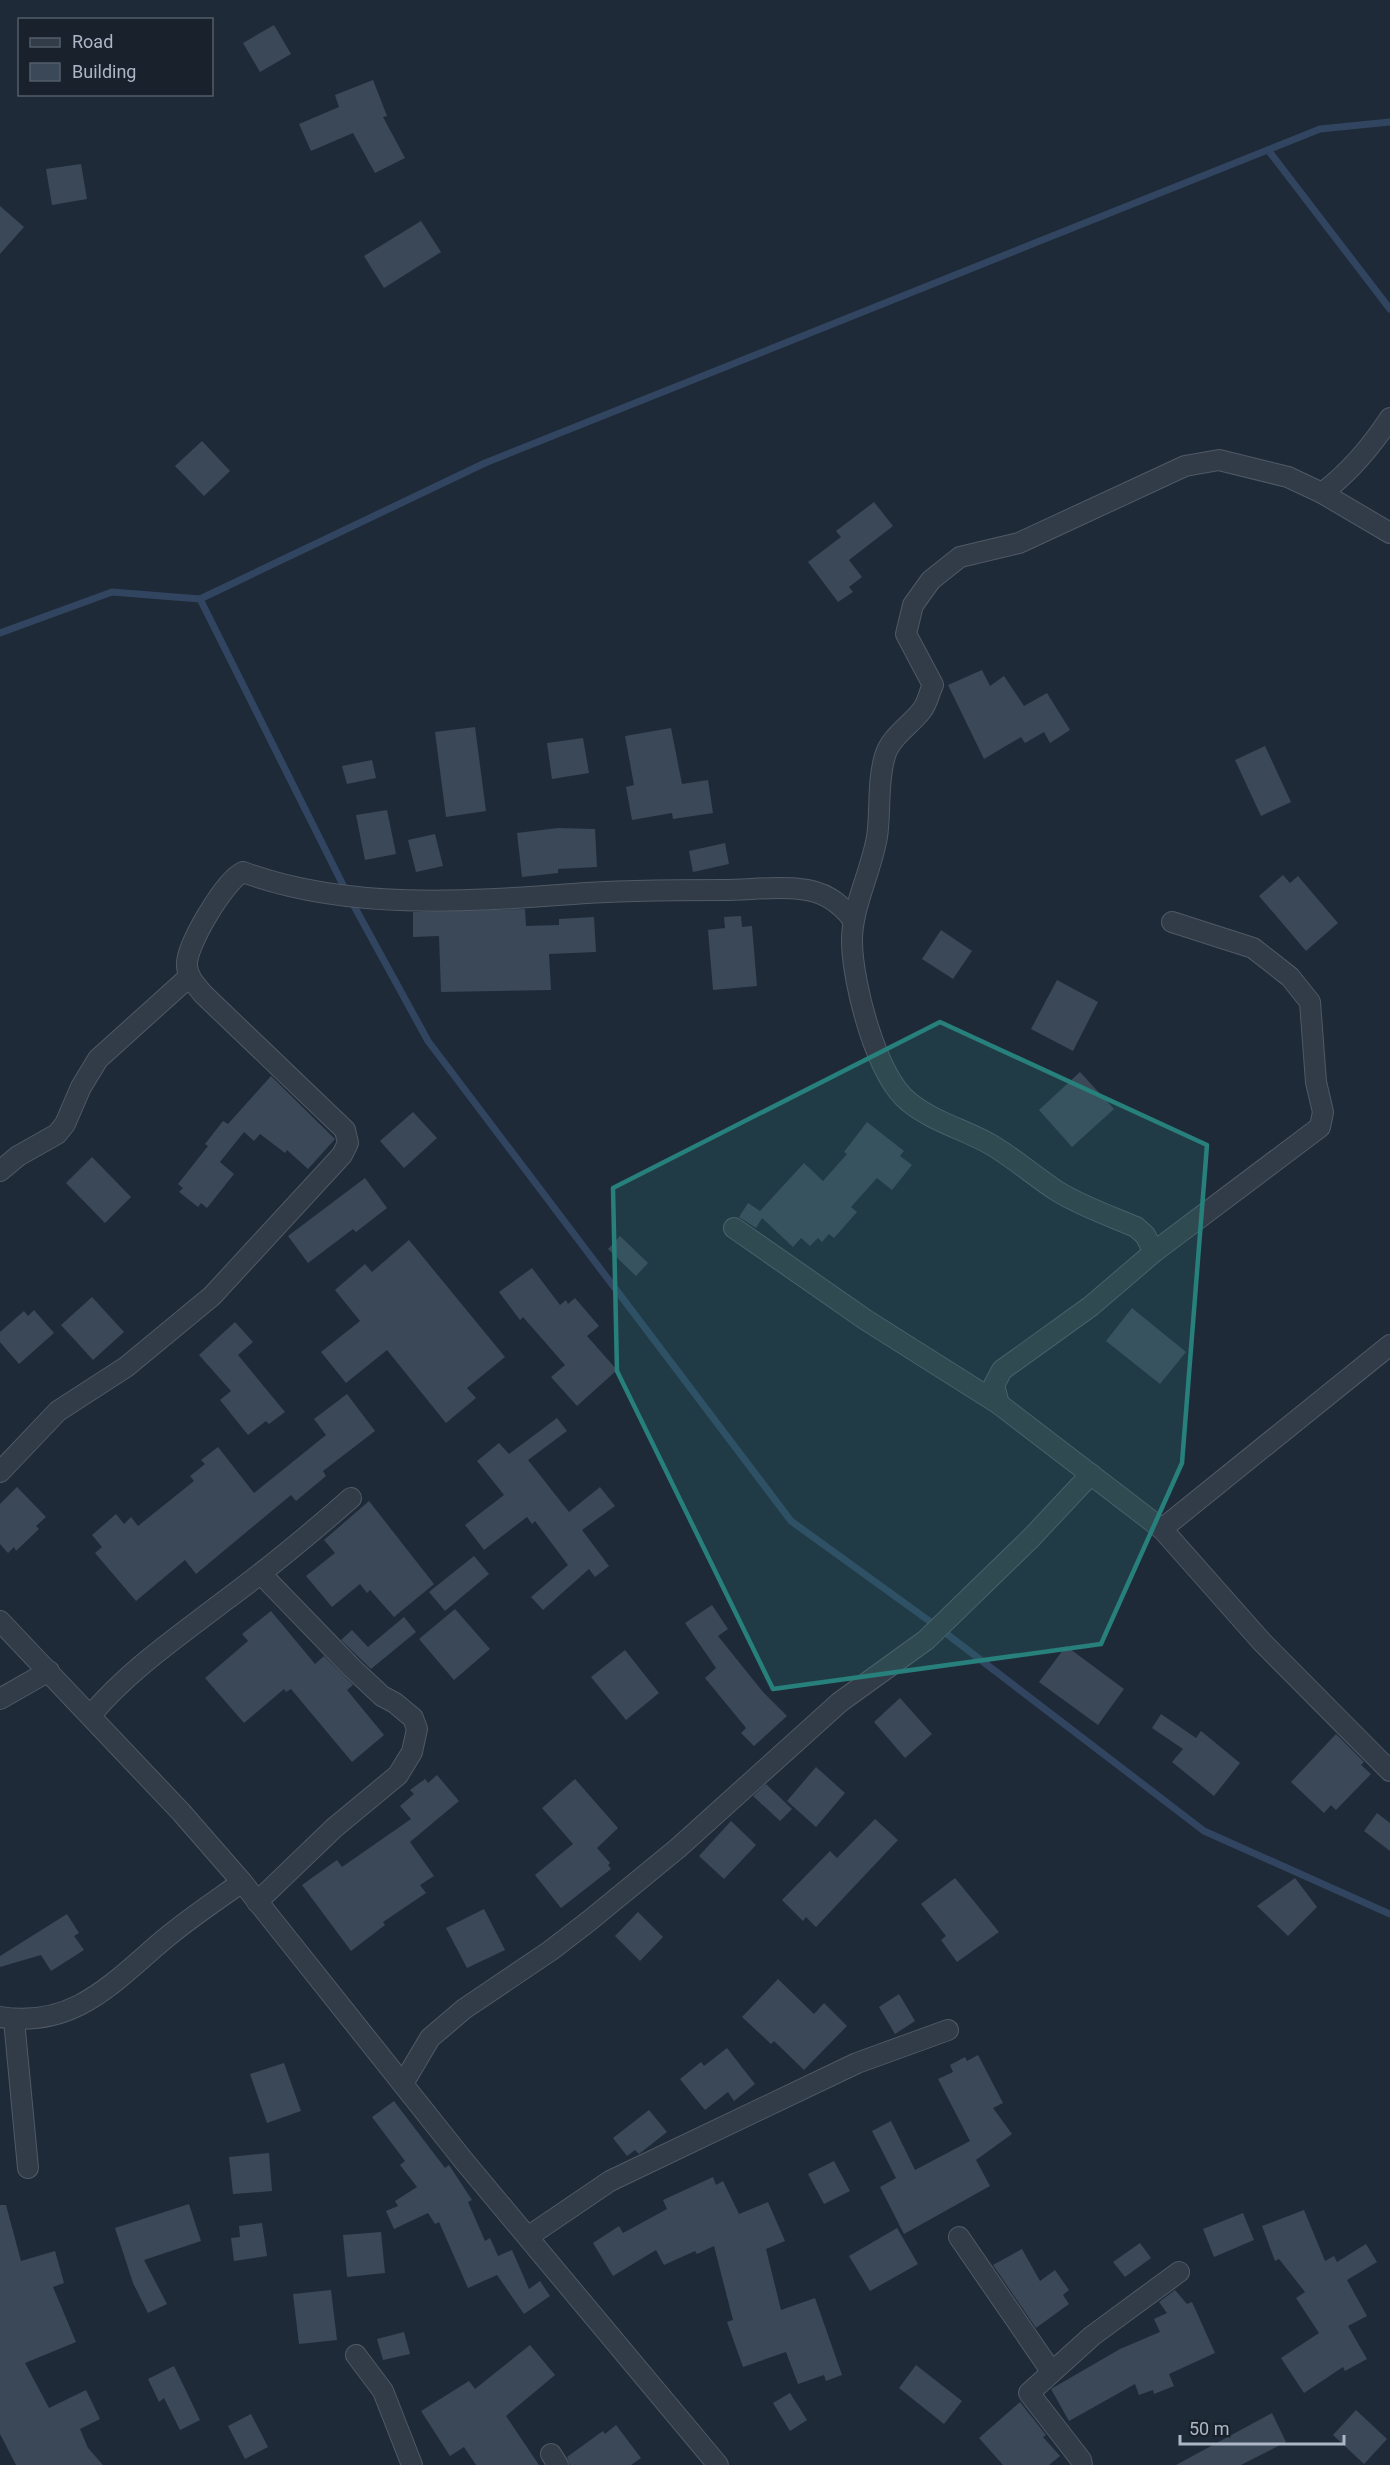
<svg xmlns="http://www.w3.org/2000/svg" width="1390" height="2465" font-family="Roboto,sans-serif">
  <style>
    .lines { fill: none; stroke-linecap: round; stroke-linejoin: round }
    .stream { stroke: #314560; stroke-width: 7 }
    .building { fill: #3a4858 }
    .street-casing { stroke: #505966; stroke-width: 22 }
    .street { stroke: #323c48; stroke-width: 20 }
    .marked { fill: #27807b; fill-opacity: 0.2; stroke: #27807b; stroke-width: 4.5; stroke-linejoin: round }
  </style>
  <rect width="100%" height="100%" fill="#1f2a38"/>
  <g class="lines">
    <!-- stream -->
    <g class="stream">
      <path d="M 1268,150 L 1390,309"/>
      <path d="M 200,599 L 348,895 L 428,1041 L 791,1521 L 939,1628 L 1204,1831 L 1390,1914"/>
      <path d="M 0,633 L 112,592 L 200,599 L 485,463 L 1320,129 L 1390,122"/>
    </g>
  </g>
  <!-- building -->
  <g class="building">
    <path d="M 274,25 L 291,54 L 260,72 L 243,43 Z"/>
    <path d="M 373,80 L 387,116 L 383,117 L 405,158 L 375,173 L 353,133 L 311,151 L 299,124 L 339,107 L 335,95 Z"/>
    <path d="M 81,164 L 87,199 L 52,205 L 46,169 Z"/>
    <path d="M 0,206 L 24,227 L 0,254 Z"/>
    <path d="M 421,221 L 441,252 L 384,288 L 364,256 Z"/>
    <path d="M 202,441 L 230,471 L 204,496 L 175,466 Z"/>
    <path d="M 874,502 L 893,526 L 849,560 L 862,577 L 849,587 L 853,592 L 838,602 L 808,562 L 841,537 L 836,531 Z"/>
    <path d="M 982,670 L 990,686 L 1004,676 L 1024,706 L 1047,693 L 1070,730 L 1050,743 L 1044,732 L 1025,743 L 1021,737 L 984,759 L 948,685 Z"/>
    <path d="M 475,727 L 486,811 L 446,817 L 435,732 Z"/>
    <path d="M 671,728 L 682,784 L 708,780 L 713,813 L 673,819 L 672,813 L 632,820 L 626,787 L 634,785 L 625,736 Z"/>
    <path d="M 583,738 L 589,773 L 552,779 L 547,743 Z"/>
    <path d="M 1265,746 L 1291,802 L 1261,816 L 1235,760 Z"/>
    <path d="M 372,760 L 376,778 L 347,784 L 342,766 Z"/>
    <path d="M 387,810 L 396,854 L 365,860 L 356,815 Z"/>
    <path d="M 558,828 L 595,829 L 597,867 L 558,869 L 558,873 L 522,877 L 517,833 Z"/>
    <path d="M 435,834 L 443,866 L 416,872 L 408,840 Z"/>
    <path d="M 725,843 L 729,864 L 693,872 L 689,851 Z"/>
    <path d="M 1283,875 L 1290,883 L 1298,876 L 1338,923 L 1306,951 L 1259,896 Z"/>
    <path d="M 525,909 L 526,926 L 559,925 L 559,919 L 594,917 L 596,952 L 549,954 L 551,990 L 441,992 L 439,936 L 413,937 L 413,912 Z"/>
    <path d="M 741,916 L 742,927 L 752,926 L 757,986 L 713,990 L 708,930 L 725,928 L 724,917 Z"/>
    <path d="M 941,930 L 972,951 L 953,979 L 922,959 Z"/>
    <path d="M 1057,980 L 1098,1002 L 1073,1051 L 1031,1029 Z"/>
    <path d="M 1080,1072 L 1114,1109 L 1072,1147 L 1039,1110 Z"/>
    <path d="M 271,1076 L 335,1139 L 308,1169 L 287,1150 L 285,1153 L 260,1134 L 254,1141 L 244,1132 L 220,1162 L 234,1174 L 207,1208 L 201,1203 L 198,1207 L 179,1192 L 183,1188 L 178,1184 L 208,1146 L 205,1144 L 223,1121 L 228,1124 Z"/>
    <path d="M 413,1112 L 437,1138 L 404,1168 L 380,1141 Z"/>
    <path d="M 867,1122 L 904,1151 L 900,1156 L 912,1165 L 892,1190 L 877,1178 L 851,1207 L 857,1212 L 834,1238 L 829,1234 L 822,1242 L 818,1238 L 810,1246 L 801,1238 L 793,1247 L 762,1218 L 756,1228 L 739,1217 L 748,1203 L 760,1211 L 804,1163 L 823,1181 L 847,1154 L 844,1152 Z"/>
    <path d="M 92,1157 L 131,1197 L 105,1223 L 66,1183 Z"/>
    <path d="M 365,1178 L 387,1208 L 356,1232 L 353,1229 L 308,1263 L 288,1236 Z"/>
    <path d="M 620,1236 L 648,1263 L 636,1276 L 608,1249 Z"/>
    <path d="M 409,1240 L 505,1357 L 467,1388 L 476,1398 L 446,1423 L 387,1350 L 346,1383 L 321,1352 L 360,1321 L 335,1290 L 365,1264 L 372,1272 Z"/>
    <path d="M 532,1268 L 560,1305 L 566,1300 L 568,1304 L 575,1298 L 599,1326 L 587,1336 L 617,1370 L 577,1406 L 551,1377 L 565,1365 L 523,1317 L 520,1320 L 499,1292 Z"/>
    <path d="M 92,1297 L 124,1332 L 93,1360 L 61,1325 Z"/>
    <path d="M 1132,1308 L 1186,1352 L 1160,1384 L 1106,1341 Z"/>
    <path d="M 34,1310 L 54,1333 L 19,1364 L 0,1342 L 0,1332 L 24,1311 L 28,1316 Z"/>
    <path d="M 235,1322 L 253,1342 L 238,1355 L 285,1412 L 269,1424 L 266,1421 L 248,1435 L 220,1400 L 231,1391 L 199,1355 Z"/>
    <path d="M 347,1394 L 375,1431 L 323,1471 L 326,1476 L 296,1501 L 291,1495 L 196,1574 L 185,1560 L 136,1601 L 95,1553 L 102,1547 L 92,1535 L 116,1514 L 124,1524 L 131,1517 L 138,1526 L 194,1481 L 190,1476 L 205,1464 L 201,1460 L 218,1447 L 254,1493 L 326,1435 L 314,1419 Z"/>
    <path d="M 557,1418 L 567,1431 L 528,1460 L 569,1512 L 600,1487 L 615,1506 L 582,1530 L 609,1566 L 595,1577 L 589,1569 L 543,1610 L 531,1597 L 568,1565 L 535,1521 L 532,1524 L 527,1517 L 484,1550 L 465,1525 L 504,1495 L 477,1461 L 499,1443 L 509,1454 Z"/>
    <path d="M 17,1487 L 46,1517 L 36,1526 L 39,1529 L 16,1551 L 14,1547 L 8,1553 L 0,1544 L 0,1504 Z"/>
    <path d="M 369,1501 L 434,1584 L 394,1617 L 370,1590 L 367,1593 L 360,1584 L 332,1607 L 306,1576 L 335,1553 L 324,1540 Z"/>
    <path d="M 474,1556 L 489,1574 L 445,1611 L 429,1592 Z"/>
    <path d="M 712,1605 L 728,1629 L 718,1636 L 763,1692 L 787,1716 L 754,1746 L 741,1733 L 746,1728 L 705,1678 L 716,1668 L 685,1623 Z"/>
    <path d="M 455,1609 L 490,1649 L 454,1680 L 419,1639 Z"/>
    <path d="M 271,1611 L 315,1664 L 324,1656 L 353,1685 L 347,1690 L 384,1735 L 352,1762 L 291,1689 L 286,1692 L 284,1689 L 244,1723 L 205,1678 L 248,1641 L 242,1634 Z"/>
    <path d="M 404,1617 L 416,1632 L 371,1669 L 341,1640 L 352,1630 L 368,1647 Z"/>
    <path d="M 1066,1646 L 1124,1689 L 1098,1725 L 1039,1682 Z"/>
    <path d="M 625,1650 L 659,1693 L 626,1720 L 591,1677 Z"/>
    <path d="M 900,1698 L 932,1734 L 905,1758 L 874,1722 Z"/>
    <path d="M 1161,1714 L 1196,1738 L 1201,1731 L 1240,1763 L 1214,1796 L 1172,1762 L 1183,1749 L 1152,1728 Z"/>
    <path d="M 1336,1734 L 1364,1762 L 1361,1765 L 1371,1774 L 1336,1810 L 1331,1805 L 1324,1813 L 1291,1782 Z"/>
    <path d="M 816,1767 L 845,1793 L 816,1827 L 787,1801 Z"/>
    <path d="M 437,1775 L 459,1801 L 410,1842 L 434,1876 L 420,1885 L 426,1893 L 383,1922 L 385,1925 L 351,1951 L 302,1885 L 337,1860 L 342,1867 L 411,1819 L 400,1806 L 414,1794 L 410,1790 L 425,1779 L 428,1783 Z"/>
    <path d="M 575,1779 L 618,1828 L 597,1848 L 610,1863 L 608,1865 L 611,1869 L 561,1908 L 535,1875 L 573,1844 L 542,1808 Z"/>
    <path d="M 766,1784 L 792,1809 L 780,1821 L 753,1796 Z"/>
    <path d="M 1377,1813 L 1390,1823 L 1390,1851 L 1364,1831 Z"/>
    <path d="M 875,1819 L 898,1840 L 816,1927 L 806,1917 L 803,1921 L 782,1900 L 830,1851 L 837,1858 Z"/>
    <path d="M 731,1821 L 756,1845 L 724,1879 L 699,1856 Z"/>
    <path d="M 955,1878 L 999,1932 L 957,1962 L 941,1940 L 946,1936 L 921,1904 Z"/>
    <path d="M 1295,1878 L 1317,1907 L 1288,1936 L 1257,1906 Z"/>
    <path d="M 484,1909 L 505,1950 L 467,1968 L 446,1928 Z"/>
    <path d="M 638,1912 L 663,1937 L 640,1961 L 615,1936 Z"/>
    <path d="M 67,1914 L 79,1933 L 74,1936 L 84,1950 L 51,1971 L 41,1955 L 0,1967 L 0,1956 Z"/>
    <path d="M 778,1979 L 814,2014 L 824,2003 L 847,2026 L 804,2070 L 774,2041 L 771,2044 L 742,2017 Z"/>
    <path d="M 899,1994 L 915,2021 L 895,2034 L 879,2007 Z"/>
    <path d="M 727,2048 L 755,2084 L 734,2101 L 728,2092 L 705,2110 L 680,2079 L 701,2062 L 704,2066 Z"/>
    <path d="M 978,2055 L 1003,2103 L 993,2108 L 1012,2134 L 976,2160 L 990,2186 L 904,2234 L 880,2187 L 896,2178 L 872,2131 L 891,2121 L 915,2170 L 970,2141 L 938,2079 L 953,2072 L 950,2065 L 965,2057 L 967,2061 Z"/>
    <path d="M 284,2063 L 301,2111 L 267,2123 L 250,2074 Z"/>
    <path d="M 394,2101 L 445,2168 L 449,2165 L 472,2200 L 468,2202 L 485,2241 L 490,2238 L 498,2256 L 512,2250 L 529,2289 L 540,2281 L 550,2296 L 524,2314 L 497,2275 L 468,2288 L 439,2222 L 435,2224 L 428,2213 L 394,2229 L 386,2211 L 398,2206 L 395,2201 L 417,2187 L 400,2165 L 405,2161 L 372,2117 Z"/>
    <path d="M 649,2110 L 667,2132 L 639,2154 L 635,2150 L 627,2156 L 613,2138 Z"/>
    <path d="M 269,2153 L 272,2191 L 233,2194 L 229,2157 Z"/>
    <path d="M 834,2161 L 850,2191 L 824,2204 L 808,2174 Z"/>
    <path d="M 713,2177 L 716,2185 L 723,2181 L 739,2214 L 768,2202 L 785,2241 L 766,2249 L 781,2310 L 815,2298 L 842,2375 L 826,2381 L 824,2375 L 798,2384 L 786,2352 L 743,2367 L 727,2322 L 733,2320 L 714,2246 L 697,2254 L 695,2251 L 664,2265 L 656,2250 L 613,2276 L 593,2243 L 619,2226 L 623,2233 L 667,2209 L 663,2200 Z"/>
    <path d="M 189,2204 L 201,2241 L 144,2260 L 167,2304 L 148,2313 L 133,2283 L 115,2228 Z"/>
    <path d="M 0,2205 L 6,2205 L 21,2261 L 55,2251 L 64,2283 L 53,2287 L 76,2342 L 25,2363 L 49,2408 L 86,2390 L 100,2419 L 80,2429 L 88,2448 L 103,2465 L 16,2465 L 0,2434 Z"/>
    <path d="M 1304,2210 L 1325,2261 L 1334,2256 L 1337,2262 L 1366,2244 L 1377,2262 L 1347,2280 L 1367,2316 L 1348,2326 L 1367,2359 L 1345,2371 L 1343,2367 L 1304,2393 L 1281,2358 L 1319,2333 L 1296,2298 L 1305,2292 L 1279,2259 L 1275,2261 L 1262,2226 Z"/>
    <path d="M 1243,2213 L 1254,2240 L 1214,2257 L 1203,2229 Z"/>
    <path d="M 262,2223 L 267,2256 L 234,2261 L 231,2238 L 240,2237 L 239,2226 Z"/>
    <path d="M 897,2228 L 918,2264 L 870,2291 L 849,2256 Z"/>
    <path d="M 381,2232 L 385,2273 L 347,2277 L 343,2235 Z"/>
    <path d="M 1140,2243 L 1151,2258 L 1125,2277 L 1113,2262 Z"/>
    <path d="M 1022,2249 L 1040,2281 L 1055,2270 L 1069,2290 L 1063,2295 L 1069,2304 L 1036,2328 L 993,2265 Z"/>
    <path d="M 331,2290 L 337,2340 L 299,2344 L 293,2294 Z"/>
    <path d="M 1175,2290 L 1187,2304 L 1192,2302 L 1215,2353 L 1169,2374 L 1174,2386 L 1154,2394 L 1153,2390 L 1139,2395 L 1135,2384 L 1069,2421 L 1051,2389 L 1120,2349 L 1160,2332 L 1154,2319 L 1167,2313 L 1159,2302 Z"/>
    <path d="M 404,2332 L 410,2354 L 383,2360 L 377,2339 Z"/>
    <path d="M 530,2345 L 555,2375 L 506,2416 L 539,2465 L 476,2465 L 464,2447 L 450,2456 L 421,2411 L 469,2381 L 475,2389 Z"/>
    <path d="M 916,2365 L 962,2401 L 944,2424 L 899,2388 Z"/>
    <path d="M 174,2366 L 200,2420 L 180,2430 L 164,2398 L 159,2402 L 148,2379 Z"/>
    <path d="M 790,2393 L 807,2420 L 790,2431 L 773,2403 Z"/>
    <path d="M 1020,2402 L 1046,2435 L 1043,2437 L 1060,2456 L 1049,2465 L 1003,2465 L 979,2438 Z"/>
    <path d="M 1356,2410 L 1387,2439 L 1364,2464 L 1333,2435 Z"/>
    <path d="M 1272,2413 L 1286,2442 L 1241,2465 L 1176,2465 Z"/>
    <path d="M 251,2414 L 268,2447 L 245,2459 L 228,2426 Z"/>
    <path d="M 616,2425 L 641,2458 L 631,2465 L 570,2465 L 567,2457 L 603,2431 L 605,2434 Z"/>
  </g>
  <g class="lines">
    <!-- street casing -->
    <g class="street-casing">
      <g id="street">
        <path d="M 1322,493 L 1390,533"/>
        <path d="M 0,1171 L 18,1156 L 57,1134 L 65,1124 L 81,1087 L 98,1059 L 189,977"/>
        <path d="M 734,1228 L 866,1320 L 999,1404 L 1162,1529 L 1262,1642 L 1390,1771"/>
        <path d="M 1154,1252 L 1145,1235 L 1136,1227 C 1110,1216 1081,1206 1057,1191 C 1034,1176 1014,1158 990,1144 C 965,1130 932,1121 909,1102 C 876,1076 853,984 852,943 C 851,909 871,872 877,837 C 881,811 877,782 885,756 C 890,737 911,725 922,710 C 927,704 929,693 933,685 L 906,634 L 913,605 L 931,580 L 960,557 L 1019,543 L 1185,466 L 1219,460 L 1288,477 L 1322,493 C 1350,472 1371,447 1390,418"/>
        <path d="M 999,1404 L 994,1385 L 1002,1370 L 1091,1306 L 1154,1252 L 1320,1127 L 1323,1112 L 1316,1082 L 1310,1002 L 1290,977 L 1253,948 L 1172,922"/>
        <path d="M 0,1472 L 58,1411 L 126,1367 L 212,1296 L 342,1155 L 348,1143 L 345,1130 L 203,994 C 196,985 188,978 187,966 C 185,947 225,880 243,872 C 346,910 465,902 573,894 C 623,890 673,890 723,890 C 749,890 774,886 800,889 C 823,891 840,902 853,920"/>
        <path d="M 1162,1529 L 1390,1345"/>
        <path d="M 0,1621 L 181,1812 L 242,1882 L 464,2161 L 718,2465"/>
        <path d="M 0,1699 L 49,1671"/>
        <path d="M 91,1715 C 129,1670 176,1638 223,1602 C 268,1569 310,1534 351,1498"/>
        <path d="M 257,1902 L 334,1828 L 398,1775 L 412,1752 L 417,1729 L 413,1718 L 395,1703 L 382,1696 L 352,1668 L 261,1574"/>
        <path d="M 0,2017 C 76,2029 115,1980 167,1937 C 191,1917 217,1900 242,1882"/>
        <path d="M 14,2020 L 28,2168"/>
        <path d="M 404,2082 L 430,2038 L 464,2009 L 550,1951 L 589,1921 L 678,1848 L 840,1702 L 926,1640 L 1032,1537 L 1091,1474"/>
        <path d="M 529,2236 L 610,2181 L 857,2063 L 948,2030"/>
        <path d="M 959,2237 L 1051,2371"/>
        <path d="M 356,2355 L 383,2391 L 412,2465"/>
        <path d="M 551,2454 L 558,2465"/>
        <path d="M 1082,2465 L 1081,2460 L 1029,2393 L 1092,2336 L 1179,2272"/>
      </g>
    </g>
    <!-- street -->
    <use href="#street" class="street"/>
  </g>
  <!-- marked area -->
  <path class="marked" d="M 940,1022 L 1207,1145 L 1182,1463 L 1101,1644 L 773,1689 L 617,1371 L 613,1188 Z"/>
  <!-- legend -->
  <rect x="18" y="18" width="195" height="78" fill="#18212c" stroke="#535d69" stroke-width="1.5"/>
  <rect x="30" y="38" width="30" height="9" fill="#323c48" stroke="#535d69" stroke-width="1.5"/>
  <text x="72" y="48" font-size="18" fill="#acb6c5">Road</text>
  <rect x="30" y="63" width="30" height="18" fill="#3a4858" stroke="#535d69" stroke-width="1.5"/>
  <text x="72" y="78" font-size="18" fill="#acb6c5">Building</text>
  <!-- scale -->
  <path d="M1180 2435v9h164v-9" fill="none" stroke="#acb6c5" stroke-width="3"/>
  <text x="1189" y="2435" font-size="18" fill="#acb6c5" stroke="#18212c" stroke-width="4.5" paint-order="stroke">50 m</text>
</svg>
